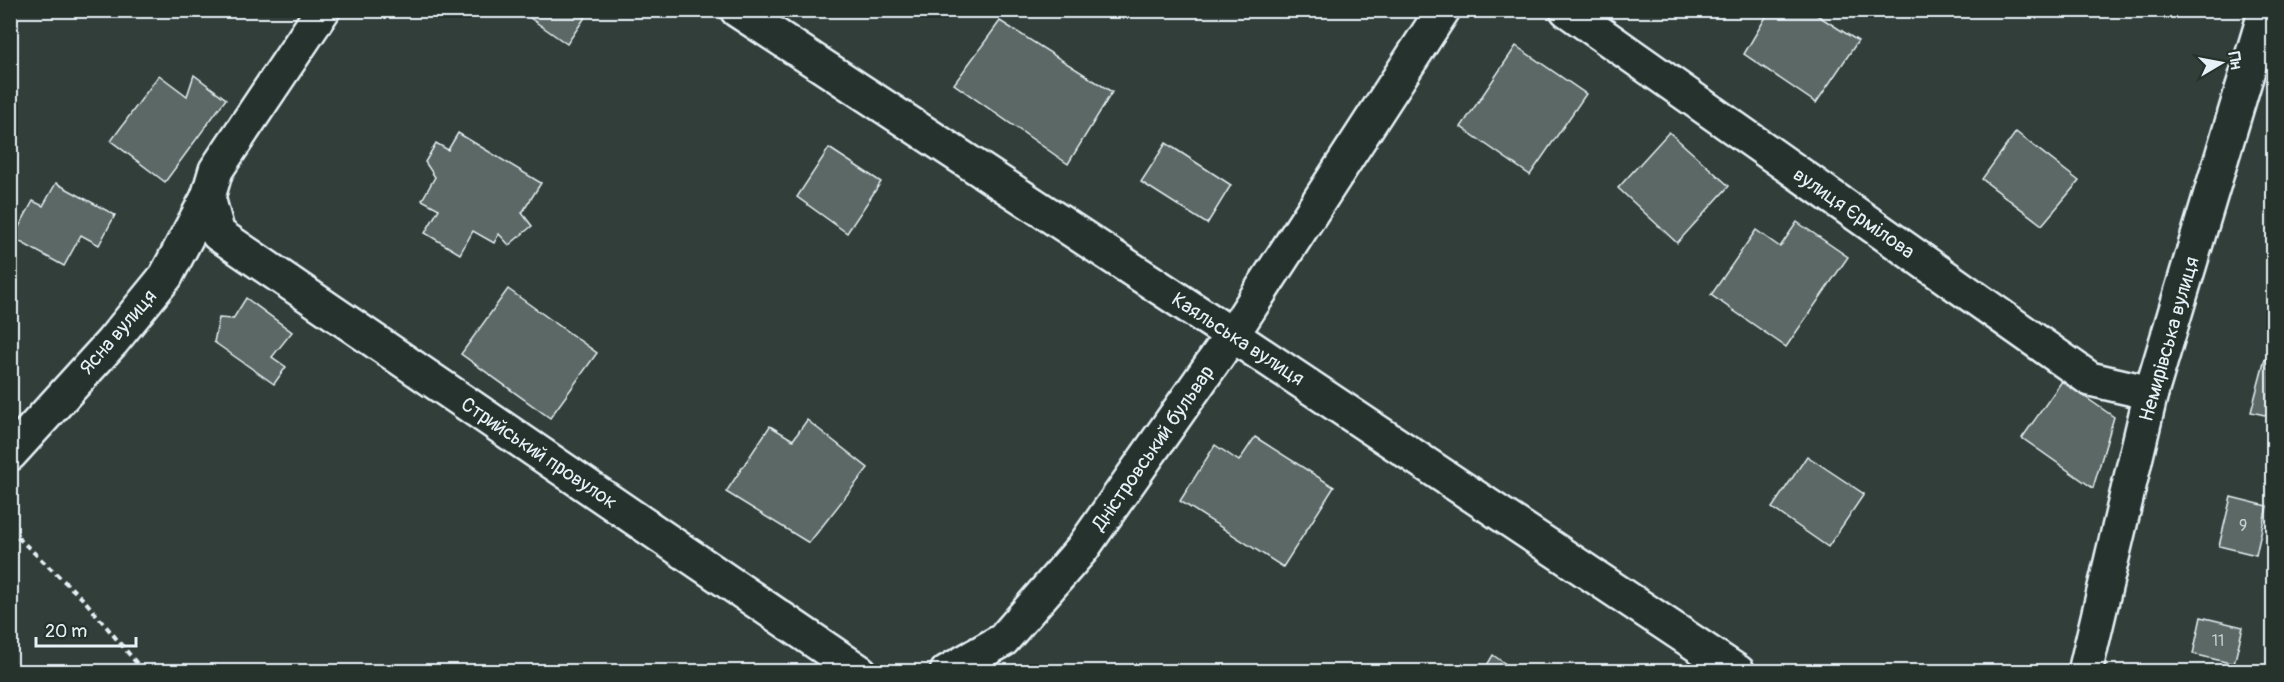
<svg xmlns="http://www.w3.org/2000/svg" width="2284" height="682" font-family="Pangolin,sans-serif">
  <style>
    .building { fill: #5c6865; stroke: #e8f1f8; stroke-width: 1.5 }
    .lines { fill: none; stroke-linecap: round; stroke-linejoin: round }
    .minor-casing { stroke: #e8f1f8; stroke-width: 38 }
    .path { stroke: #e8f1f8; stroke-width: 4; stroke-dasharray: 6 4.5; stroke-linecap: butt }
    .minor { stroke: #26332d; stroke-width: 33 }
    .labels { text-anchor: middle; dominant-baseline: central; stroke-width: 4.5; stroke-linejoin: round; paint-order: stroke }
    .number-label { font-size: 16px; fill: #c5cfd3 }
    .street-label { font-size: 20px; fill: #e8f1f8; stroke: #26332d }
  </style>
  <rect width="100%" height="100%" fill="#323e39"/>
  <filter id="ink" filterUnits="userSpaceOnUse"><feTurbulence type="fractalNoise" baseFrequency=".0167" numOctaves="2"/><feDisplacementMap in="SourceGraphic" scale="12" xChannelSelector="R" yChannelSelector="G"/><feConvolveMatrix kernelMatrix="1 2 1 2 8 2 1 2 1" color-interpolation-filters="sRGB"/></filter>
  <g filter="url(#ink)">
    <!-- building -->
    <g class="building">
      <path d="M 524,10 L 590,10 L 567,44 L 523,13 Z"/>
      <path d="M 1770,10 L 1809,10 L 1858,41 L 1816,103 L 1744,54 Z"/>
      <path d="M 1000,21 L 1112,92 L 1068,164 L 954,84 Z"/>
      <path d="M 1516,46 L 1586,94 L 1530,175 L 1461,127 Z"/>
      <path d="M 159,75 L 187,96 L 194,75 L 226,99 L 165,182 L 111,141 Z"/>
      <path d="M 1669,132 L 1729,186 L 1677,243 L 1618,188 Z"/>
      <path d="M 2016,132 L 2079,181 L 2042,225 L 1982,179 Z"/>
      <path d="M 458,133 L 541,183 L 522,213 L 532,226 L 509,245 L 499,234 L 494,243 L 473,231 L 460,254 L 425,233 L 439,209 L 422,200 L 435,177 L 425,162 L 436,143 L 448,150 Z"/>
      <path d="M 1166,143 L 1231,185 L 1207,224 L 1141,182 Z"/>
      <path d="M 829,148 L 881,182 L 847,233 L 797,197 Z"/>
      <path d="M 56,183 L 115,215 L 99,245 L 81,235 L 64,266 L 13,238 L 33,201 L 43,206 Z"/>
      <path d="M 1797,222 L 1848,257 L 1786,347 L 1711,295 L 1756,230 L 1780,247 Z"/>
      <path d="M 508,289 L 597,353 L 550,418 L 461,354 Z"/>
      <path d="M 246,298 L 292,332 L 272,357 L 286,367 L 274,384 L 214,342 L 219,318 L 233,319 Z"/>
      <path d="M 2265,359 L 2274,361 L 2274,417 L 2251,412 Z"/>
      <path d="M 2062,381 L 2114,417 L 2093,488 L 2022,438 Z"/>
      <path d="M 807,420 L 868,468 L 809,543 L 726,492 L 770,426 L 793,440 Z"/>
      <path d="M 1255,437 L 1334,487 L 1283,567 L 1180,501 L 1215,445 L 1239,461 Z"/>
      <path d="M 1807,456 L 1864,494 L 1828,547 L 1772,508 Z"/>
      <path d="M 2231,497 L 2267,506 L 2256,555 L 2219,546 Z"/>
      <path d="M 2201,617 L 2243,627 L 2234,664 L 2193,654 Z"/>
      <path d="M 1493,655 L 1517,672 L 1483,672 Z"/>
    </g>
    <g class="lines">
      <!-- minor casing -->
      <g class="minor-casing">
        <g id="minor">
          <path d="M 323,10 L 216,170 L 208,197 L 218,234 L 860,672"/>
          <path d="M 737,10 L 1232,335 L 1738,672"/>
          <path d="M 1567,10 L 2090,379 L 2151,393"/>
          <path d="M 10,454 L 112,342 L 166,276 L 208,197"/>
          <path d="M 947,672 L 1003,640 L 1082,549 L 1232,335 L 1443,10"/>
          <path d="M 2085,672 L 2151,393 L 2266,10"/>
        </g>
      </g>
      <!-- path -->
      <path class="path" d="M 10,530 L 85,601 L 144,672"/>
      <!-- minor -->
      <use href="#minor" class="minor"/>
    </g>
  </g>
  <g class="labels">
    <!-- number labels -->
    <g class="number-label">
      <text x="2243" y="526">9</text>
      <text x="2218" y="641">11</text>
    </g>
    <!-- street labels -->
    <g class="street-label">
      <text transform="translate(1854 213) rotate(35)">вулиця Єрмілова</text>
      <text transform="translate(118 332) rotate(-49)">Ясна вулиця</text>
      <text transform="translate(1238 339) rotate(33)">Каяльська вулиця</text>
      <text transform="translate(2169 339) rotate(-74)">Немирівська вулиця</text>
      <text transform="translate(1153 448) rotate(-55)">Дністровський бульвар</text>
      <text transform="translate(539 453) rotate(34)">Стрийський провулок</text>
    </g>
  </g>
  <!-- margin -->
  <rect width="2284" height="682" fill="none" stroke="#26332d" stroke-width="36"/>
  <rect x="18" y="18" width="2248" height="646" fill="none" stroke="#e8f1f8" stroke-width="2" filter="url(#ink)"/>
  <!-- north arrow -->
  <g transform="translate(2221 63) rotate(80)" stroke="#26332d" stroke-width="4.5" paint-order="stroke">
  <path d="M0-4.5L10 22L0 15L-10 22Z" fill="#e8f1f8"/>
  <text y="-9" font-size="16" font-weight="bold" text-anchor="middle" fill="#e8f1f8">Пн</text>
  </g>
  <!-- scale -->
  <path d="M36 637v9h100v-9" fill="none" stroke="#e8f1f8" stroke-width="3"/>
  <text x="45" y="637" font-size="18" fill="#e8f1f8" stroke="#26332d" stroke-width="4.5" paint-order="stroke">20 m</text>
</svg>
